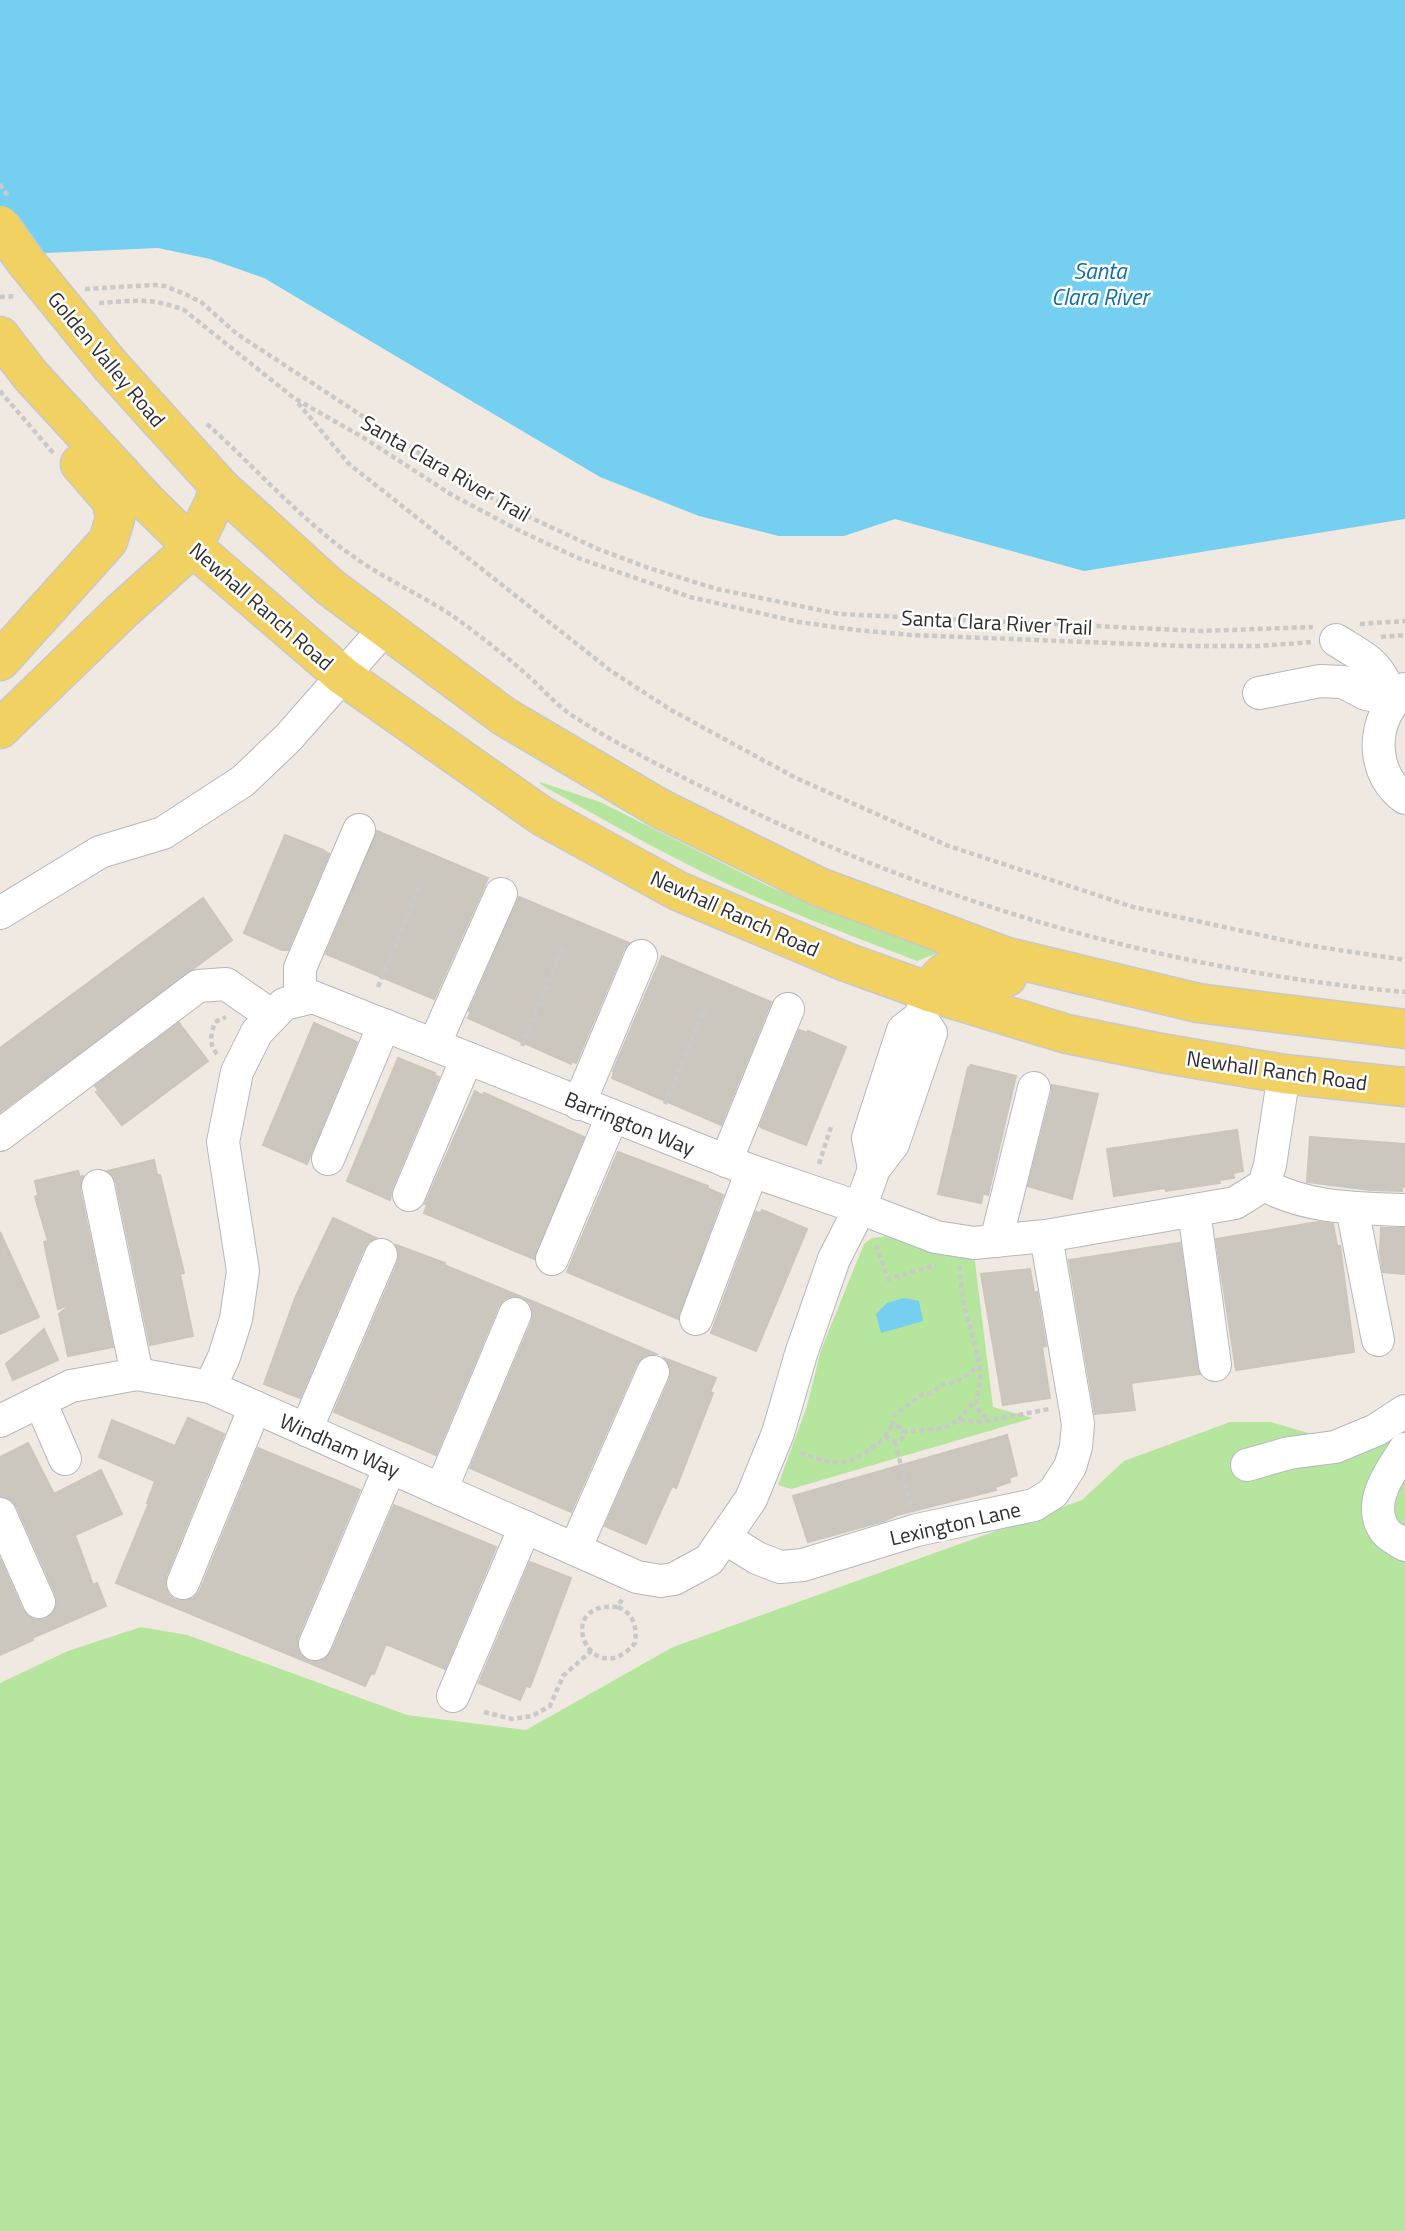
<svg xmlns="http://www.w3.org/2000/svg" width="1405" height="2231" font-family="'Titillium Web',sans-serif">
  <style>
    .green { fill: #b6e59e }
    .water { fill: #75cff0 }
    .building { fill: #cbc7bf; stroke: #cbc5ba; stroke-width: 2 }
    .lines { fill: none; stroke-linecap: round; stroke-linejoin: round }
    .minor-casing { stroke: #b4b7c1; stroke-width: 34 }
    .major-casing { stroke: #c9c9c9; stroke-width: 41 }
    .path { stroke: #c9c9c9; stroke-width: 4.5; stroke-dasharray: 5 3.5; stroke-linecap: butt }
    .minor { stroke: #fff; stroke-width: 32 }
    .major { stroke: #f2d163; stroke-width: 38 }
    .major-bridge-casing { stroke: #c9c9c9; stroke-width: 41; stroke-linecap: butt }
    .path-bridge { stroke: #c9c9c9; stroke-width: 4.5; stroke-dasharray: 5 3.5; stroke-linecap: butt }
    .major-bridge { stroke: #f2d163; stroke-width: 38 }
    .labels { text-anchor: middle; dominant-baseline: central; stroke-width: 5; stroke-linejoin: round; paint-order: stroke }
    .street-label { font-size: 21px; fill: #2e2e2e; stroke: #fff }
    .water-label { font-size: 23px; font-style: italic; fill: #0d6fa3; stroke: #fff }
  </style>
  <rect width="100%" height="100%" fill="#efe9e1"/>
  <!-- green -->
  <g class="green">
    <path d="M 540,782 L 600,802 L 768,886 L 864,924 L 940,952 L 917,961 C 866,941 814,922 763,900 C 686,867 613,825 540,784 Z"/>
    <path d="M 888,1236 L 923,1246 L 974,1254 L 993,1407 L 1033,1418 L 791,1489 L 778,1485 L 807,1406 L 821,1350 L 864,1244 L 872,1238 Z"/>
    <path d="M 1405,1396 L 1405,2231 L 0,2231 L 0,1683 L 68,1651 L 141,1627 L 187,1635 L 407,1715 L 526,1730 L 673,1647 L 1082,1500 L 1124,1461 L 1230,1422 L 1271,1422 L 1325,1438 L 1358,1429 Z"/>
  </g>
  <!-- water -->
  <g class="water">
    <path d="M 0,0 L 1405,0 L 1405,519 L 1084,571 L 895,519 L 844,536 L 779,536 L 699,516 L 600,477 L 264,278 L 210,259 L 158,248 L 0,255 Z"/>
    <path d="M 904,1298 L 919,1301 L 923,1321 L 881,1333 L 876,1314 L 887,1303 Z"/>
  </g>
  <!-- building -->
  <g class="building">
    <path d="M 377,831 L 488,878 L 434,999 L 326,954 Z"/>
    <path d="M 285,835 L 323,850 L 329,854 L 288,950 L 282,950 L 244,933 Z"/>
    <path d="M 519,897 L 629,943 L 624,949 L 576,1063 L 572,1061 L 571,1064 L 468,1018 L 471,1012 L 469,1011 Z"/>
    <path d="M 203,898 L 232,940 L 0,1112 L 0,1048 Z"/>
    <path d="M 662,956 L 771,1002 L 721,1125 L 612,1078 L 614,1072 L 613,1071 Z"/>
    <path d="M 179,1023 L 208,1061 L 122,1125 L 96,1092 L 99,1091 L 95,1086 Z"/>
    <path d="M 314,1023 L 357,1042 L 307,1164 L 263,1145 Z"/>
    <path d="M 799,1030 L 808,1033 L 808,1031 L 846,1047 L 806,1145 L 762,1128 L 760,1126 Z"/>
    <path d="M 398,1058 L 435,1073 L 434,1075 L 439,1077 L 392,1188 L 390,1200 L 347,1181 Z"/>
    <path d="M 971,1065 L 1016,1076 L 988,1195 L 983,1193 L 981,1203 L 938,1194 L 968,1068 Z"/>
    <path d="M 1052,1085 L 1098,1094 L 1072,1199 L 1028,1186 L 1052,1092 Z"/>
    <path d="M 475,1091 L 482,1095 L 484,1093 L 584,1137 L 534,1259 L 424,1213 L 427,1205 L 425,1204 Z"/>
    <path d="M 1237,1130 L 1243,1171 L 1233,1173 L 1234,1178 L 1219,1180 L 1220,1183 L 1166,1191 L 1165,1188 L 1114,1196 L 1107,1149 Z"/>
    <path d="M 1310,1137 L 1405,1144 L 1405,1187 L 1402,1186 L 1402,1191 L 1370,1190 L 1307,1182 Z"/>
    <path d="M 618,1152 L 708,1186 L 707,1188 L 723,1195 L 678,1319 L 567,1272 Z"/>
    <path d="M 154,1160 L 157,1175 L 160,1175 L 184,1273 L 180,1274 L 193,1336 L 150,1345 L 116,1182 L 107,1171 Z"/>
    <path d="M 78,1171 L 80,1177 L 83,1176 L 80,1190 L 113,1347 L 68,1356 L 59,1314 L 72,1303 L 58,1309 L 44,1242 L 48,1241 L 35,1197 L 38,1195 L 35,1181 Z"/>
    <path d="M 762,1210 L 807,1229 L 756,1351 L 711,1333 L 756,1212 L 761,1213 Z"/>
    <path d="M 333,1218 L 376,1238 L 369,1241 L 364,1248 L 300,1398 L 264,1384 L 296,1296 Z"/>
    <path d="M 1318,1222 L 1333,1224 L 1337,1246 L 1340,1246 L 1354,1352 L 1236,1370 L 1216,1239 Z"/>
    <path d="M 1381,1228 L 1405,1228 L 1405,1274 L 1383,1272 L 1380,1253 Z"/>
    <path d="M 0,1232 L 39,1317 L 0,1334 Z"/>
    <path d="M 1180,1243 L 1200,1374 L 1131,1383 L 1135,1410 L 1095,1414 L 1069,1260 Z"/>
    <path d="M 396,1245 L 445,1263 L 444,1265 L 539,1304 L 656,1354 L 643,1357 L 636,1365 L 571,1512 L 470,1468 L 532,1321 L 533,1312 L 530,1303 L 521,1297 L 513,1296 L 504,1299 L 498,1307 L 436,1455 L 334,1412 L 398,1262 L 399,1254 Z"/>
    <path d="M 1030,1269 L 1034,1293 L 1037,1292 L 1046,1346 L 1042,1347 L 1050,1398 L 1003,1405 L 981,1274 Z"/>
    <path d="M 44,1329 L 58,1360 L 13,1380 L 6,1364 Z"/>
    <path d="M 664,1358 L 716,1378 L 710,1392 L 713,1393 L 676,1488 L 672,1486 L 646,1544 L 605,1526 L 670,1379 L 671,1369 Z"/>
    <path d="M 188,1418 L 224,1434 L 166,1576 L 165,1586 L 169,1595 L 175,1600 L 185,1601 L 194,1598 L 200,1591 L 258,1448 L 360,1490 L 298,1637 L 297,1646 L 300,1654 L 308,1661 L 317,1662 L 325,1659 L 332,1651 L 394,1505 L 496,1547 L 445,1669 L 386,1644 L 374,1674 L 371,1673 L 365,1686 L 116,1583 L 149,1503 L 147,1503 L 155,1481 L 99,1457 L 112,1420 L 175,1446 Z"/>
    <path d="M 1007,1435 L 1017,1475 L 1009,1478 L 1010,1482 L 995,1487 L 996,1490 L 897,1515 L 884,1521 L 808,1542 L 793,1496 Z"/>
    <path d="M 28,1443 L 54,1494 L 101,1470 L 122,1514 L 75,1535 L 93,1585 L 97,1583 L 106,1606 L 32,1638 L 33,1640 L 0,1655 L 0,1559 L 22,1609 L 28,1616 L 36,1620 L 46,1619 L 53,1613 L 57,1605 L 56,1595 L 17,1507 L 10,1499 L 0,1496 L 0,1457 Z"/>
    <path d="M 530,1562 L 571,1578 L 530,1687 L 526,1686 L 520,1700 L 479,1683 Z"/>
  </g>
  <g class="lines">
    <!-- minor casing -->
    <g class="minor-casing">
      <g id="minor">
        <path d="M 1405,689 C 1398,692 1395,698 1391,705 C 1371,734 1375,777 1405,798"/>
        <path d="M 1259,693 L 1320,681 L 1343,682 L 1366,694 L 1394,700 C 1376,661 1371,662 1336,640"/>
        <path d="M 0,913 L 100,852 L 163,833 L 243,781 L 288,738 L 385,628"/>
        <path d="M 300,1000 L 300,968 L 359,830"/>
        <path d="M 434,1045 L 501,894"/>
        <path d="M 579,1104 L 641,956"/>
        <path d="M 0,1135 L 198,986 L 226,984 L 272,1016"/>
        <path d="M 328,1159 L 384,1025"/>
        <path d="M 726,1161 L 788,1009"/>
        <path d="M 874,1169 L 868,1138 L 873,1122 L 903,1030 L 920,1017 L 927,997"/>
        <path d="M 1264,1185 C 1309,1209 1356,1208 1405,1210"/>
        <path d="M 98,1186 L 137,1374"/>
        <path d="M 409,1195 L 467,1058"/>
        <path d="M 1352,1208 L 1378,1340"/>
        <path d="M 1194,1211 L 1215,1365"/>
        <path d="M 996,1241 L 1034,1088"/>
        <path d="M 552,1259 L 612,1117"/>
        <path d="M 696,1319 L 752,1171"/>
        <path d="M 210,1387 L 224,1357 L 236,1319 L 243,1271 L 223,1142 L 237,1072 L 257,1032 L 284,1004 L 313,997 L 752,1171 L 860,1208 L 936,1237 L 974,1243 L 1046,1236 L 1235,1203 L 1264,1185 L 1270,1165 L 1284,1074"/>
        <path d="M 40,1401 L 65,1459"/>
        <path d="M 0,1421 L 71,1386 L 137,1374 L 210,1387 L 637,1577 L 661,1581 L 674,1579 L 709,1560 L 751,1499 L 778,1433 L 801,1354 L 834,1259 L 860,1208 L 874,1169 L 893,1144 L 931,1033 L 920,1017"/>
        <path d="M 306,1430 L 381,1255"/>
        <path d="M 1405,1449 C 1390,1472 1365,1505 1386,1532 C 1390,1537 1399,1541 1405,1545"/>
        <path d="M 1247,1465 L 1289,1453 L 1335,1447 L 1376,1430 L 1405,1411"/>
        <path d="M 441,1490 L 515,1314"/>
        <path d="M 0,1514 L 39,1602"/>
        <path d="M 725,1538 L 757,1558 L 780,1567 L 803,1565 L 917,1530 L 1034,1505 L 1053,1493 L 1070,1467 L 1076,1447 L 1078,1424 L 1046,1236"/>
        <path d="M 575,1549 L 653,1372"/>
        <path d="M 183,1583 L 255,1407"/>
        <path d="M 315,1644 L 390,1467"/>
        <path d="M 453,1696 L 525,1527"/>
      </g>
    </g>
    <!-- major casing -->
    <g class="major-casing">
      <g id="major">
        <path d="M 0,336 L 31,376 L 147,502 L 193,547 L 343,676 L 542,816 L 678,891 L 846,962 L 929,992 L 1067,1034 L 1161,1053 L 1284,1074 L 1405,1087"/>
        <path d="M 110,365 L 221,488 L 330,587 L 505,717 L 661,809 L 819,887 L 1007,957 L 1198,1003 L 1405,1029"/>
        <path d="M 0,661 L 108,541 L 115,519 L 112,501 L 80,464"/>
        <path d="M 0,729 L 122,611 L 193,547 L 221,488"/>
        <path d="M 929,992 C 951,953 971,967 1007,977"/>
      </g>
    </g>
    <!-- path -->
    <g class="path">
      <path d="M 85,289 L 154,285 L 165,286 L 187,295 L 201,302 L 237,334 L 471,487 L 529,517 L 598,549 L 646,567 L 717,589 L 839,614 L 1201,631 L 1313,627"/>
      <path d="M 0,297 L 17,296"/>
      <path d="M 99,303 C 132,301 152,297 184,310 L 294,398 L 364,438 L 452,495 L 520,531 L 578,558 L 690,597 L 799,622 L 856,630 L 911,635 L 1185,646 L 1258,646 L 1313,642"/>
      <path d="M 0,391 L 54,454"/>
      <path d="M 298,403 L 349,464 L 611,671 L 671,710 L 796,778 L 946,845 L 1133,907 L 1306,945 L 1405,960"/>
      <path d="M 207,424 C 256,468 300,519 354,557 C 385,579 421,595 453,616 C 475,632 497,649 517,666 C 537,682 552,702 573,716 C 624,749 680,776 735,803 C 945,906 1171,971 1405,992"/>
      <path d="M 1360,624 L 1405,621"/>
      <path d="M 1381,637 L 1405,635"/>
      <path d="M 378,987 L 421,883"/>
      <path d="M 522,1046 L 563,947"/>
      <path d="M 217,1054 C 208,1043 211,1035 215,1022 L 226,1017"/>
      <path d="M 665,1104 L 706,1007"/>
      <path d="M 819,1164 L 831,1127"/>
      <path d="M 876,1245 L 888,1279 L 936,1265"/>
      <path d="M 959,1266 C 961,1281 962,1299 966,1314 C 972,1334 978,1351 980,1372 C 982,1388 967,1413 990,1418"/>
      <path d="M 958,1420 L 975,1401"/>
      <path d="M 892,1426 L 895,1414 L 921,1395 L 933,1393 L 940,1385 L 956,1382 L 979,1366"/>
      <path d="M 886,1437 L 888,1430 L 892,1426 L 899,1427 L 903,1432"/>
      <path d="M 895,1442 L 911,1505"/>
      <path d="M 800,1453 C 845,1469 849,1465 886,1437 L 895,1442 L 902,1439 L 903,1432 L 944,1428 L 958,1420 L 982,1422 L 1049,1409"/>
      <path d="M 618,1607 C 634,1614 637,1627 635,1643 C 592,1695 550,1600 618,1607 L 622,1599"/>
      <path d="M 484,1712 L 512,1719 L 532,1716 L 550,1706 L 563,1676 L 591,1651"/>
    </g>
    <!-- minor -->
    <use href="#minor" class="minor"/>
    <!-- major -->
    <use href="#major" class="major"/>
    <!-- major-bridge casing -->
    <g class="major-bridge-casing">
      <path id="major-bridge" d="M 0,225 L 26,262 L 110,365"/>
    </g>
    <!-- path-bridge -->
    <path class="path-bridge" d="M 0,184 L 8,196"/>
    <!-- major-bridge -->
    <use href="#major-bridge" class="major-bridge"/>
  </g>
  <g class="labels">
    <!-- street labels -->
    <g class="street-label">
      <text transform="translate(107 359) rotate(50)">Golden Valley Road</text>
      <text transform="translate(446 468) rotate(30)">Santa Clara River Trail</text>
      <text transform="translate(262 606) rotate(41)">Newhall Ranch Road</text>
      <text transform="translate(997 622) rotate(3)">Santa Clara River Trail</text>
      <text transform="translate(735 913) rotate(24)">Newhall Ranch Road</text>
      <text transform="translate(1277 1070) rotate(8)">Newhall Ranch Road</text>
      <text transform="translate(630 1123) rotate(22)">Barrington Way</text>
      <text transform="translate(340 1445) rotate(24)">Windham Way</text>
      <text transform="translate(955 1523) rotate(-13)">Lexington Lane</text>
    </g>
    <!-- water labels -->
    <g class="water-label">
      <text x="1100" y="270">Santa<tspan x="1100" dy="26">Clara River</tspan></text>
    </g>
  </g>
</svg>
